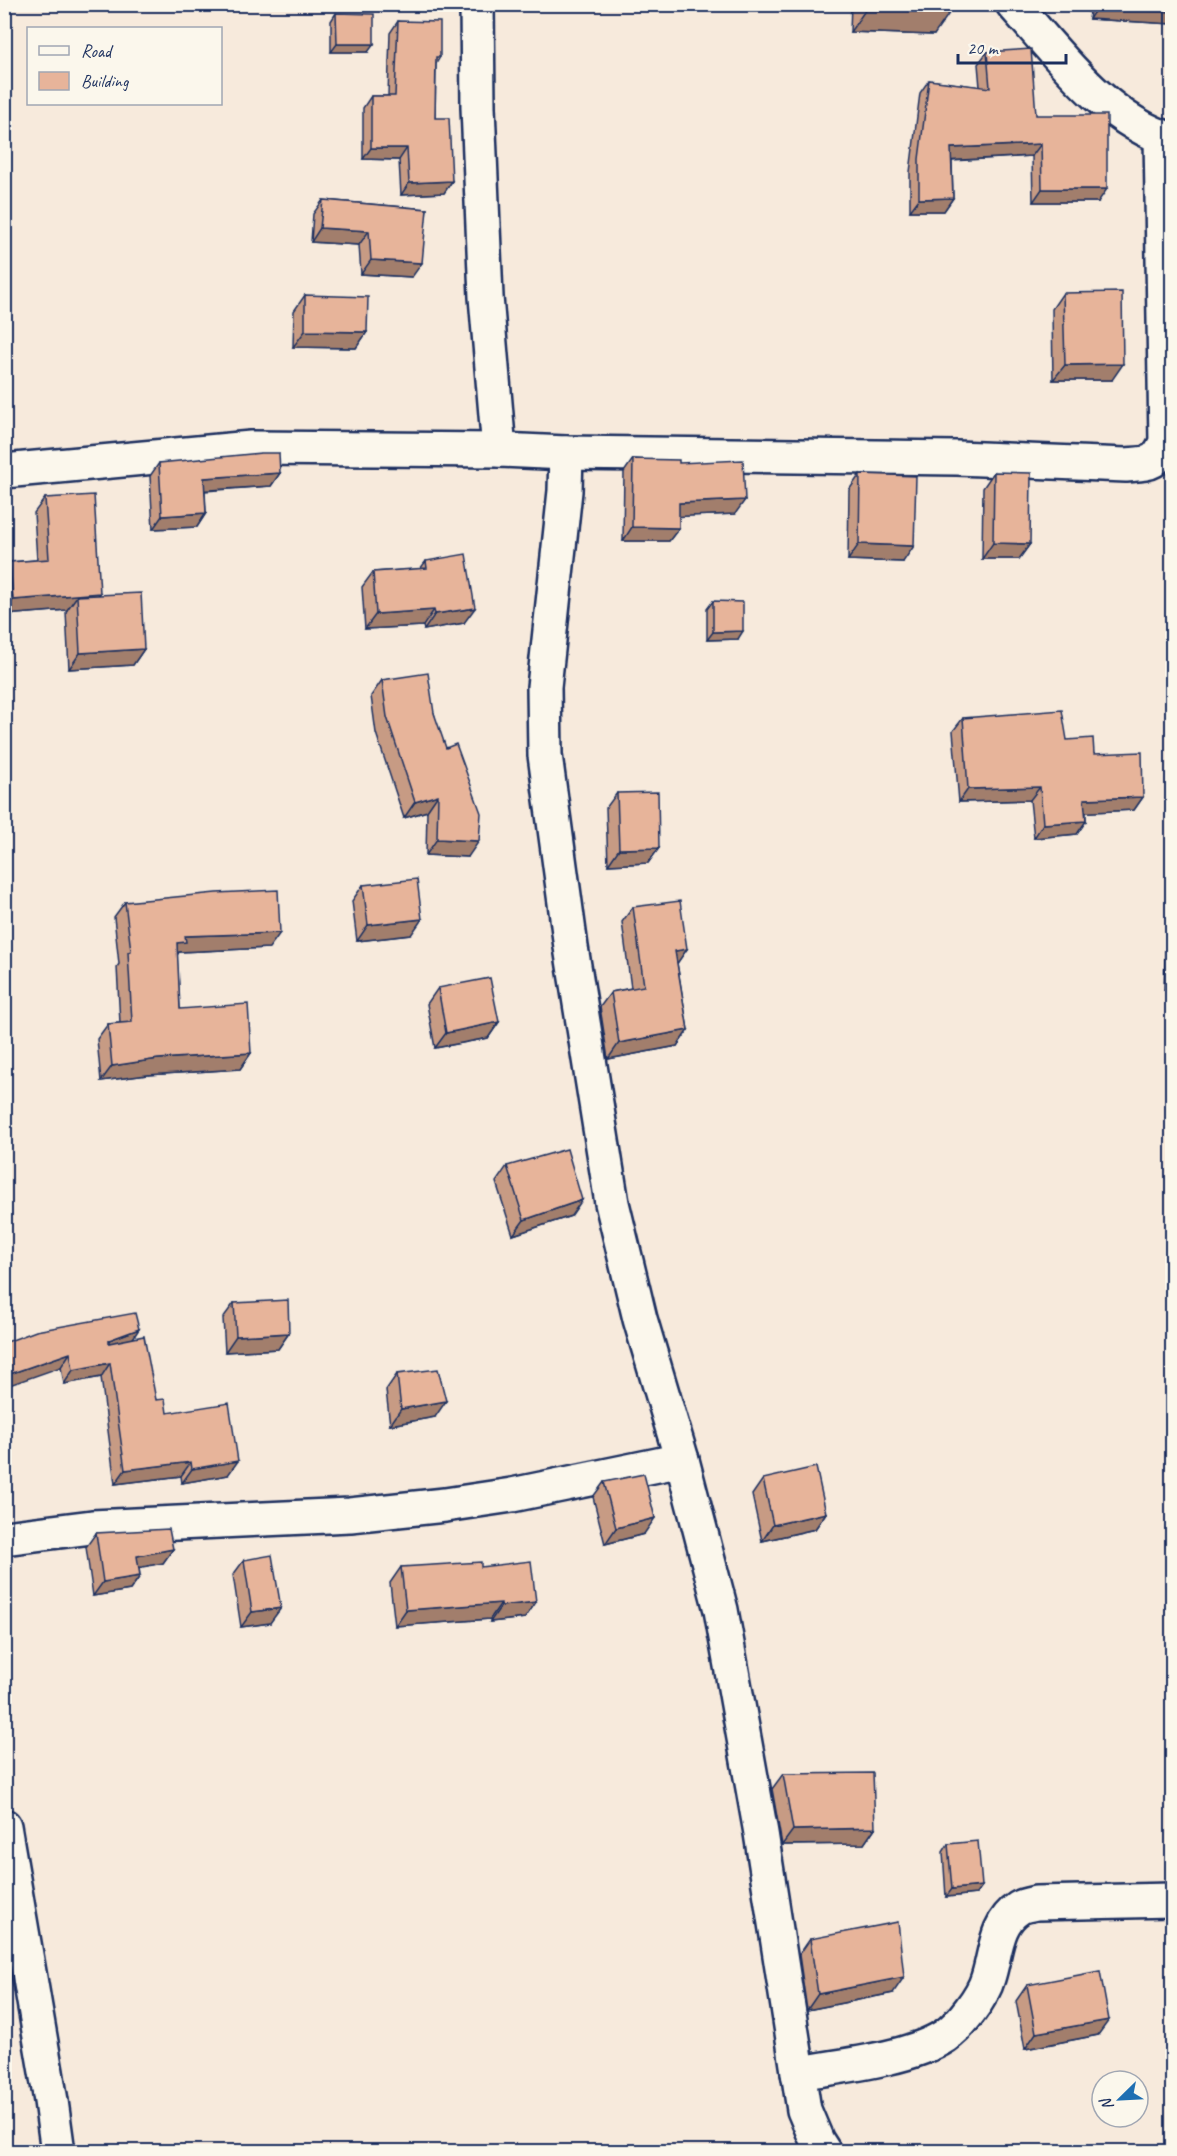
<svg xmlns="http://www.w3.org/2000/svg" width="1177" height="2156" font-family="Caveat,sans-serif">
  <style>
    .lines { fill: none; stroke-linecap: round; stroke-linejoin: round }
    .minor-casing { stroke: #1b2f5e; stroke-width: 38 }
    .minor { stroke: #fbf7ec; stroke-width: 33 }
    .wall { fill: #c79b84; stroke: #1b2f5e; stroke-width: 1.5 }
    .shaded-wall { fill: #a27e6c; stroke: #1b2f5e; stroke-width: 1.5 }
    .building { fill: #e7b49a; stroke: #1b2f5e; stroke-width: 1.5 }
  </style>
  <rect width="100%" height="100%" fill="#f7eadc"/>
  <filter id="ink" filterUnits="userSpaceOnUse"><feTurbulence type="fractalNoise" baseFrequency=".0167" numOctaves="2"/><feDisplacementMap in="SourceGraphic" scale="12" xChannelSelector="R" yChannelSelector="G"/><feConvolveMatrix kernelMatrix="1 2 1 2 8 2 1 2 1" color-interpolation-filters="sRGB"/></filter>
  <g filter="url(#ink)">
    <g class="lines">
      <!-- minor casing -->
      <g class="minor-casing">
        <g id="minor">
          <path d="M 477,4 L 478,107 L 486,297 L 499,450"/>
          <path d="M 1013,4 C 1058,54 1106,121 1172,140"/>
          <path d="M 566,453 L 957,458 L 1126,465 C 1150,463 1155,465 1166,442 L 1161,136"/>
          <path d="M 4,471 L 251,448 L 499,450 L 566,453 L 565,491 L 544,687 L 545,755 L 571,947 L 612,1203 L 640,1319 L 682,1460 L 721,1610 L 761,1833 L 804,2110 L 817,2141 L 824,2152"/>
          <path d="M 4,1538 L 92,1527 L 350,1515 L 445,1505 L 512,1495 L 682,1460"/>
          <path d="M 4,1826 L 51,2101 L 58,2152"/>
          <path d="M 798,2073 C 840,2066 910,2059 945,2036 C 960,2026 983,1996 988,1978 C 996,1954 995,1923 1019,1908 C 1024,1905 1031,1904 1036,1903 L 1172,1900"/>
        </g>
      </g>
      <!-- minor -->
      <use href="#minor" class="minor"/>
    </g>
    <!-- wall -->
    <g class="wall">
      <path d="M 851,4 L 950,4 L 934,35 L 850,32 Z"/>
      <path d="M 1072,4 L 1173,4 L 1173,24 L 1089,19 L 1090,12 L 1075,9 L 1076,5 Z"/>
      <path d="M 336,13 L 368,52 L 331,52 L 331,21 Z"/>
      <path d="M 398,21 L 440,57 L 436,64 L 435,118 L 452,181 L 444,193 L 401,195 L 399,160 L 363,159 L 363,108 L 371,96 L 388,96 L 390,33 Z"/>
      <path d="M 987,52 L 1036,115 L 1098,202 L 1033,202 L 1032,156 L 952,161 L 953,198 L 944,211 L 910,211 L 910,172 L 920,93 L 929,80 L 980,87 L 978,64 Z"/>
      <path d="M 323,200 L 427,209 L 412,277 L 361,274 L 359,245 L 311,242 L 313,214 Z"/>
      <path d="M 1063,293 L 1112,380 L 1053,380 L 1052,309 Z"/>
      <path d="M 305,295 L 367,332 L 356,348 L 293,347 L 294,311 Z"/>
      <path d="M 633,459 L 679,463 L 735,514 L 679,516 L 679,528 L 669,541 L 623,541 L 624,472 Z"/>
      <path d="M 159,463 L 280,473 L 271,486 L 205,491 L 206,513 L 197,527 L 153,529 L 150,476 Z"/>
      <path d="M 994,472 L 1030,544 L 1019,559 L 982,559 L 983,488 Z"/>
      <path d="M 860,474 L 903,562 L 848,560 L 849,490 Z"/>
      <path d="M 45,498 L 100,593 L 99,595 L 144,649 L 133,665 L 69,669 L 66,612 L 67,610 L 4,615 L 4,570 L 10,562 L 37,560 L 34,513 Z"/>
      <path d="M 426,561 L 464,623 L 424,630 L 423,626 L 365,629 L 362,587 L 373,572 L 420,569 Z"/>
      <path d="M 713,601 L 738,639 L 707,640 L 707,609 Z"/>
      <path d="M 382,680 L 434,713 L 468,857 L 426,855 L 427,811 L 404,818 L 376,733 L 371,696 Z"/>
      <path d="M 963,718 L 1067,740 L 1094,754 L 1143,797 L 1134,810 L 1086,812 L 1086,821 L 1077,834 L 1034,838 L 1030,800 L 959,802 L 953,731 Z"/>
      <path d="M 617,793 L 659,848 L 648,863 L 608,865 L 606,808 Z"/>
      <path d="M 363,885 L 411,935 L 357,941 L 352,901 Z"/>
      <path d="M 125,902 L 269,948 L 179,952 L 177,955 L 180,1009 L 251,1053 L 240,1069 L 147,1075 L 101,1081 L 97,1039 L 108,1024 L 120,1023 L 117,967 L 119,964 L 114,917 Z"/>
      <path d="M 633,907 L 687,949 L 677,963 L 688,1030 L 677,1046 L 608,1059 L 600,1007 L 611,992 L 631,988 L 622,922 Z"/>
      <path d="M 1173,919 L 1173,990 L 1164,990 L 1166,929 Z"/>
      <path d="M 438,988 L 499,1022 L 488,1038 L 435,1048 L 427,1004 Z"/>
      <path d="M 507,1166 L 571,1216 L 513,1235 L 496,1182 Z"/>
      <path d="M 234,1303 L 289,1333 L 278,1349 L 225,1352 L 223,1318 Z"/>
      <path d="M 133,1338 L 156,1400 L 167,1413 L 228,1475 L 182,1483 L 181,1476 L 115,1484 L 101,1377 L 64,1384 L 61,1367 L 4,1343 Z"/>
      <path d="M 397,1374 L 435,1417 L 390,1425 L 386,1390 Z"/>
      <path d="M 763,1479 L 826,1513 L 815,1529 L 762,1541 L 752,1495 Z"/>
      <path d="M 604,1482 L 644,1534 L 605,1544 L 593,1497 Z"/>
      <path d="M 96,1533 L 173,1549 L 163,1563 L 139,1567 L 140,1576 L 130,1590 L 93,1596 L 86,1547 Z"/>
      <path d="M 244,1560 L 270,1623 L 241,1627 L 233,1575 Z"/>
      <path d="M 401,1567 L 481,1567 L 536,1602 L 525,1618 L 490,1622 L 490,1619 L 395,1626 L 390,1583 Z"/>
      <path d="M 783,1774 L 875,1828 L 864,1844 L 782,1845 L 772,1789 Z"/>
      <path d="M 948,1844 L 982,1886 L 976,1894 L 946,1897 L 943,1852 Z"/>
      <path d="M 810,1939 L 893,1993 L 807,2010 L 799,1955 Z"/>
      <path d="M 1027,1985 L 1098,2035 L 1025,2049 L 1016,2001 Z"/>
    </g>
    <!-- shaded-wall -->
    <g class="shaded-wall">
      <path d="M 1078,4 L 1095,4 L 1090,12 L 1075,9 Z"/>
      <path d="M 1097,7 L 1173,12 L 1173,24 L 1089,19 Z"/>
      <path d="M 866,9 L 950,12 L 934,35 L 850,32 Z"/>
      <path d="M 337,44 L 374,44 L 368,52 L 331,52 Z"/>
      <path d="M 1041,144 L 1032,156 L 943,161 L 951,148 Z"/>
      <path d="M 371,148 L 407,148 L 399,160 L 363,159 Z"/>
      <path d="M 452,181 L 444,193 L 401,195 L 409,183 Z"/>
      <path d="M 1042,189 L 1107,189 L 1098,202 L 1033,202 Z"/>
      <path d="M 953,198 L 944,211 L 910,211 L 919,199 Z"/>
      <path d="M 320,228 L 369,231 L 359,245 L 311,242 Z"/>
      <path d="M 371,260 L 422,263 L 412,277 L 361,274 Z"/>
      <path d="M 305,331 L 367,332 L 356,348 L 293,347 Z"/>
      <path d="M 1123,364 L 1112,380 L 1053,380 L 1065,365 Z"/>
      <path d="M 280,473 L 271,486 L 195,491 L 204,478 Z"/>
      <path d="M 745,500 L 735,514 L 669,517 L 679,503 Z"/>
      <path d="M 206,513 L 197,527 L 153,529 L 162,516 Z"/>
      <path d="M 632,527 L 679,528 L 669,541 L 623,541 Z"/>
      <path d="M 993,543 L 1030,544 L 1019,559 L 982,559 Z"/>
      <path d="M 859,544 L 914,546 L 903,562 L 848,560 Z"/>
      <path d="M 100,593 L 89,608 L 77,596 L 67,610 L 4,615 L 4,612 L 13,600 Z"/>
      <path d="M 475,608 L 464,623 L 424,630 L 435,614 Z"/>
      <path d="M 434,610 L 423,626 L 365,629 L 376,614 Z"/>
      <path d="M 743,631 L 738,639 L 707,640 L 713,632 Z"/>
      <path d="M 144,649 L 133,665 L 69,669 L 80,653 Z"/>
      <path d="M 1040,787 L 1030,800 L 959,802 L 968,789 Z"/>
      <path d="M 438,795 L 427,811 L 404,818 L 415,802 Z"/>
      <path d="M 1143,797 L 1134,810 L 1075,813 L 1084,799 Z"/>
      <path d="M 1086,821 L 1077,834 L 1034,838 L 1043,824 Z"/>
      <path d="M 437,839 L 479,841 L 468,857 L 426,855 Z"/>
      <path d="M 659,848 L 648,863 L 608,865 L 619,849 Z"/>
      <path d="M 422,919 L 411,935 L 357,941 L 368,925 Z"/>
      <path d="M 280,933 L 269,948 L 179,952 L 175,958 L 177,943 L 185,936 Z"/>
      <path d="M 687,949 L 676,965 L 675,951 Z"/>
      <path d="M 1173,978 L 1173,990 L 1164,990 Z"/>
      <path d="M 499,1022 L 488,1038 L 435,1048 L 446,1033 Z"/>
      <path d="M 688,1030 L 677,1046 L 608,1059 L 619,1043 Z"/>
      <path d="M 251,1053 L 240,1069 L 147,1075 L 101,1081 L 112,1066 L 158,1059 Z"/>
      <path d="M 582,1200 L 571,1216 L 513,1235 L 524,1220 Z"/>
      <path d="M 139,1329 L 130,1343 L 99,1354 L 109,1340 Z"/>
      <path d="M 289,1333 L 278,1349 L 225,1352 L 236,1336 Z"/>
      <path d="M 70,1353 L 61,1367 L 4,1387 L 4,1376 Z"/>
      <path d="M 110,1363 L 101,1377 L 64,1384 L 73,1370 Z"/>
      <path d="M 446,1401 L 435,1417 L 390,1425 L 401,1409 Z"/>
      <path d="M 238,1461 L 228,1475 L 182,1483 L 192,1469 Z"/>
      <path d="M 191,1462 L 181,1476 L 115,1484 L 125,1470 Z"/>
      <path d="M 826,1513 L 815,1529 L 762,1541 L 773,1525 Z"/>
      <path d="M 655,1518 L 644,1534 L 605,1544 L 616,1528 Z"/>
      <path d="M 173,1549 L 163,1563 L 127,1570 L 137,1556 Z"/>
      <path d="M 140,1576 L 130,1590 L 93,1596 L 103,1582 Z"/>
      <path d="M 536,1602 L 525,1618 L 490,1622 L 501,1606 Z"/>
      <path d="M 501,1603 L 490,1619 L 395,1626 L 406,1610 Z"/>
      <path d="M 281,1608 L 270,1623 L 241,1627 L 252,1612 Z"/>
      <path d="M 875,1828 L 864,1844 L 782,1845 L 793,1830 Z"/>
      <path d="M 982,1886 L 976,1894 L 946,1897 L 952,1889 Z"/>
      <path d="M 904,1977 L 893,1993 L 807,2010 L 818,1994 Z"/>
      <path d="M 1109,2020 L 1098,2035 L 1025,2049 L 1036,2033 Z"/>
    </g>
    <!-- building -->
    <g class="building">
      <path d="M 866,4 L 950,4 L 950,12 L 866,9 Z"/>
      <path d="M 1097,4 L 1173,4 L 1173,12 L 1097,7 Z"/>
      <path d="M 336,13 L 374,14 L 374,44 L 337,44 Z"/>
      <path d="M 398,21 L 440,22 L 440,57 L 436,57 L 435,118 L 449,118 L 452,181 L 409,183 L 407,148 L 371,148 L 371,96 L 395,96 Z"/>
      <path d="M 1031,49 L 1036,115 L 1107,115 L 1107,189 L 1042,189 L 1041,144 L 951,148 L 953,198 L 919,199 L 919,159 L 929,80 L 990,88 L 987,52 Z"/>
      <path d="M 323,200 L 427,209 L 422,263 L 371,260 L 369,231 L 320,228 Z"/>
      <path d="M 1122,292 L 1123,364 L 1065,365 L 1063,293 Z"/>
      <path d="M 305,295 L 368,297 L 367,332 L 305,331 Z"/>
      <path d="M 261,453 L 279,453 L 280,473 L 204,478 L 206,513 L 162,516 L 159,463 Z"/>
      <path d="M 633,459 L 679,460 L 679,463 L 743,460 L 745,500 L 679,503 L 679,528 L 632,527 Z"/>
      <path d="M 994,472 L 1031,473 L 1030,544 L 993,543 Z"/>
      <path d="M 860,474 L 916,476 L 914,546 L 859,544 Z"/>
      <path d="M 94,495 L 100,593 L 13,600 L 10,562 L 49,559 L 45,498 Z"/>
      <path d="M 466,554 L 475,608 L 435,614 L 434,610 L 376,614 L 373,572 L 427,568 L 426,561 Z"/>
      <path d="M 141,593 L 144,649 L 80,653 L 77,596 Z"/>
      <path d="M 713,601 L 743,602 L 743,631 L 713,632 Z"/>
      <path d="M 428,673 L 434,713 L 446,748 L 456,744 L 481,813 L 479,841 L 437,839 L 438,795 L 415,802 L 387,717 L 382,680 Z"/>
      <path d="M 1062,710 L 1067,740 L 1093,738 L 1094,754 L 1142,752 L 1143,797 L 1084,799 L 1086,821 L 1043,824 L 1040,787 L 968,789 L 963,718 Z"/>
      <path d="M 658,792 L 659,848 L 619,849 L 617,793 Z"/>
      <path d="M 417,879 L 422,919 L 368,925 L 363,885 Z"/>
      <path d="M 278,890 L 280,933 L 185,936 L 186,942 L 177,943 L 180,1009 L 248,1004 L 251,1053 L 158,1059 L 112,1066 L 108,1024 L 132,1022 L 128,952 L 131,951 L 125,902 L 216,893 Z"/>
      <path d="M 680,901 L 687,949 L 675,951 L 688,1030 L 619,1043 L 611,992 L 644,986 L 633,907 Z"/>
      <path d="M 490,978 L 499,1022 L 446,1033 L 438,988 Z"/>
      <path d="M 567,1149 L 582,1200 L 524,1220 L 507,1166 Z"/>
      <path d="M 288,1300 L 289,1333 L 236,1336 L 234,1303 Z"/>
      <path d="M 135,1313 L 139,1329 L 109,1340 L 109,1343 L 144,1336 L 156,1400 L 165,1399 L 167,1413 L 229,1403 L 238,1461 L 192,1469 L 191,1462 L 125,1470 L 110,1363 L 73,1370 L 70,1353 L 4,1376 L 4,1343 L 36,1331 Z"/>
      <path d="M 438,1369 L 446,1401 L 401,1409 L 397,1374 Z"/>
      <path d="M 816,1467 L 826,1513 L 773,1525 L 763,1479 Z"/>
      <path d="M 644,1474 L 655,1518 L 616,1528 L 604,1482 Z"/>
      <path d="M 169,1529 L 173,1549 L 137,1556 L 140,1576 L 103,1582 L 96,1533 Z"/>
      <path d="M 272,1555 L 281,1608 L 252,1612 L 244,1560 Z"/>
      <path d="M 531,1561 L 536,1602 L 501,1606 L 501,1603 L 406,1610 L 401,1567 L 481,1562 L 481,1567 Z"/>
      <path d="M 873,1773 L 875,1828 L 793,1830 L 783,1774 Z"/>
      <path d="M 978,1841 L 982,1886 L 952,1889 L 948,1844 Z"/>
      <path d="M 898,1922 L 904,1977 L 818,1994 L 810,1939 Z"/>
      <path d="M 1100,1971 L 1109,2020 L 1036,2033 L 1027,1985 Z"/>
    </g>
  </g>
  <!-- margin -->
  <rect width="1177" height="2156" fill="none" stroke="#fbf7ec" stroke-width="24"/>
  <rect x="12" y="12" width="1153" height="2132" fill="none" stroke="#1b2f5e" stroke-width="2" filter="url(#ink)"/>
  <!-- legend -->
  <rect x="27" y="27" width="195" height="78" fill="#fbf7ec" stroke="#a1a7b3" stroke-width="1.5"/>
  <rect x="39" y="46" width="30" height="9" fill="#fbf7ec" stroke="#a1a7b3" stroke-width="1.5"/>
  <text x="81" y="57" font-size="18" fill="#1b2f5e">Road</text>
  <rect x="39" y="72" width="30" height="18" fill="#e7b49a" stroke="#a1a7b3" stroke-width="1.5"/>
  <text x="81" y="87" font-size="18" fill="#1b2f5e">Building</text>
  <!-- north arrow -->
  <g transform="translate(1120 2099) rotate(246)"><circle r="28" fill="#fbf7ec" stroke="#a1a7b3" stroke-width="1.5"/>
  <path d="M0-4.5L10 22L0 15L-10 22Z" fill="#1f6fb2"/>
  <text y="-9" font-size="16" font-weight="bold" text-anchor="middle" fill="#1b2f5e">N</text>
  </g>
  <!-- scale -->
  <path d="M958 54v9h108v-9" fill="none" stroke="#1b2f5e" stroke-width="3"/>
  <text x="967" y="54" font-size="18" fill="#1b2f5e" stroke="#fbf7ec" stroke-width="4.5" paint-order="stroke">20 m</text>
</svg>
